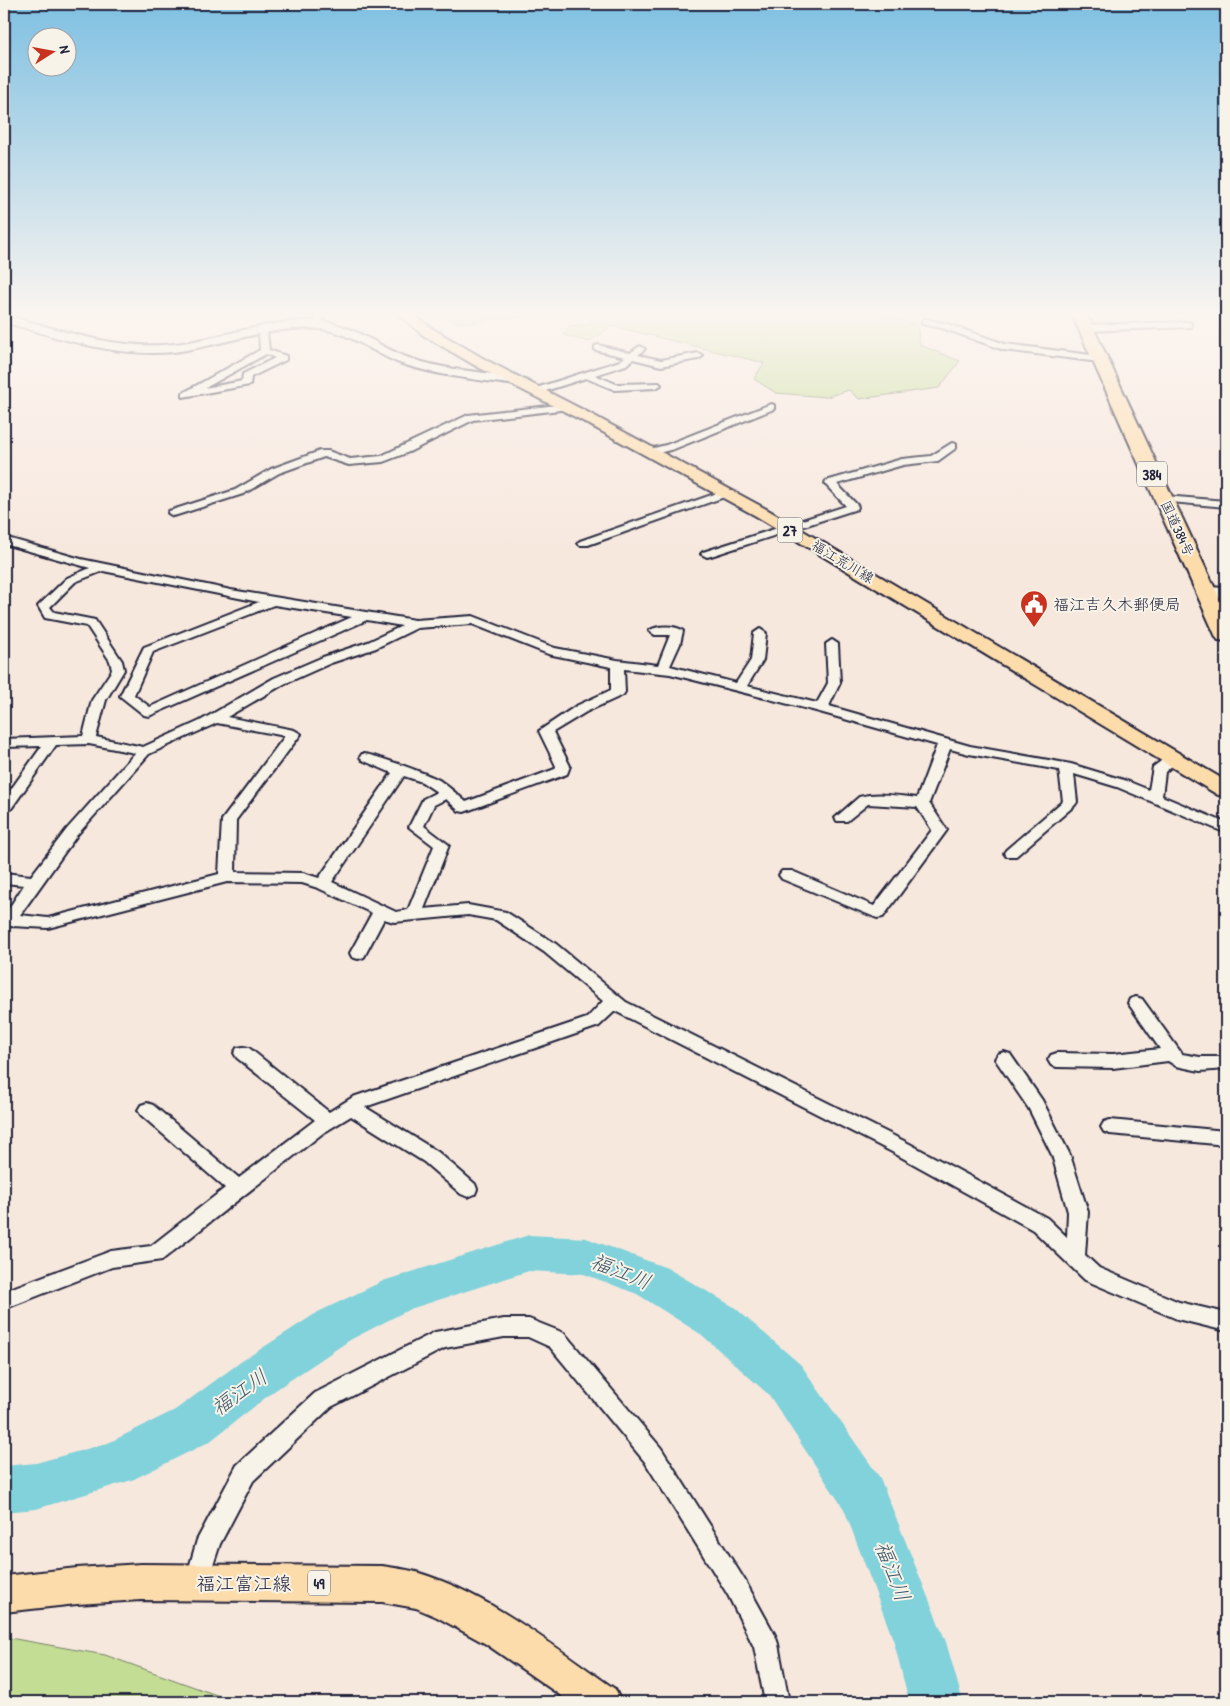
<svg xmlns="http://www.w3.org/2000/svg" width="1230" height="1706" font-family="'Patrick Hand','Klee One',sans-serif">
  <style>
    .green { fill: #c3dd94; stroke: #728068 }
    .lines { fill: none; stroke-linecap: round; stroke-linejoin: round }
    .river { fill: #81d2da; fill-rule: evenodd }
    .street-casing { stroke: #22223b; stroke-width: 4 }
    .secondary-casing { stroke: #22223b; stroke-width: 4 }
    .primary-casing { stroke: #22223b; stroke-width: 4 }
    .highway-casing { stroke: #22223b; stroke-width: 4 }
    .street { fill: #f7f3e8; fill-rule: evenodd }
    .secondary { fill: #f7f3e8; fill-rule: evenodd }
    .primary { fill: #fddcac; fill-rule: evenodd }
    .highway { fill: #fddcac; fill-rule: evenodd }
    .labels { text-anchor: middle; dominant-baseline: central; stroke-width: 4; stroke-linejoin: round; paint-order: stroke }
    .far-street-label { font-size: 14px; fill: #22223b; stroke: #f7f3e8 }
    .shield { fill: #f7f3e8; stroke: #62616f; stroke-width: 1 }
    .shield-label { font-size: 15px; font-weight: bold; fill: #22223b }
    .poi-label { font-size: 16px; fill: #22223b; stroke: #f7f3e8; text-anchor: start }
    .near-street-label { font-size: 19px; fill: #22223b; stroke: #f7f3e8 }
    .near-water-label { font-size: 21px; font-style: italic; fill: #3e576b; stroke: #f7f3e8 }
  </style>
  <rect width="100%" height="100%" fill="#f7e8de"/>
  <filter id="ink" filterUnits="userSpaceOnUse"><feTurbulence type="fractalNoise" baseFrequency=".02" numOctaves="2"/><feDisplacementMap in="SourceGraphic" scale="10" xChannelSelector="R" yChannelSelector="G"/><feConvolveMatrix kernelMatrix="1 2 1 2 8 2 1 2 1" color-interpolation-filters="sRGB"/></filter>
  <g filter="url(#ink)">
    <!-- green -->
    <g class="green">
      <path d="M 452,312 L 549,312 L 517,318 L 493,318 L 474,322 L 455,322 L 450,317 Z"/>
      <path d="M 579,312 L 874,312 L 917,325 L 920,345 L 960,361 L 939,388 L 859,399 L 849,390 L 826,397 L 776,393 L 754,379 L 764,363 L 612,326 L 589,342 L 564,335 L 569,326 L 592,324 L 586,314 Z"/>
      <path d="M 4,1637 L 105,1655 L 236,1702 L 4,1702 Z"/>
    </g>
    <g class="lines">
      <!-- river -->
      <path class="river" d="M 529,1235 L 586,1238 L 667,1268 L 734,1307 L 801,1365 L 880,1478 L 946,1642 L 963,1702 L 909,1702 L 894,1642 L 844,1509 L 769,1395 L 702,1335 L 637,1294 L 584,1274 L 529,1271 L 410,1309 L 350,1340 L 274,1391 L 209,1442 L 132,1480 L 36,1509 L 4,1512 L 4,1466 L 36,1463 L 108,1443 L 175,1410 L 242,1361 L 318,1312 L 383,1281 Z"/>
      <!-- street casing -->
      <g class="street-casing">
        <g id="street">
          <path d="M 314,312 L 322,312 L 323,327 L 316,325 Z"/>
          <path d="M 925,319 L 947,324 L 1005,344 L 1099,356 L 1104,359 L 1099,362 L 1004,350 L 942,328 L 922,324 L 922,320 Z"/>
          <path d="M 1188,322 L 1191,323 L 1191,327 L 1085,331 L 1081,328 L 1085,325 Z"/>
          <path d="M 263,329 L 267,332 L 269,350 L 286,356 L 286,360 L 251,377 L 250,385 L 183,397 L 183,393 L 260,350 L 259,332 ZM 266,354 L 275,358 L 243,374 L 242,381 L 205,388 Z"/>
          <path d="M 598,345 L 630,353 L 640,346 L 645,349 L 638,355 L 661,360 L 698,353 L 703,356 L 698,359 L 661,366 L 633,359 L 626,365 L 595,375 L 616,384 L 659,383 L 661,385 L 656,388 L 615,390 L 586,378 L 539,393 L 533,393 L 533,389 L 620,361 L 625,357 L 595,350 L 595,346 Z"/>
          <path d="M 566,404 L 571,407 L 569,409 L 473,420 L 409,452 L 383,462 L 349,465 L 324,457 L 279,473 L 243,494 L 177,515 L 173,516 L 168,513 L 169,511 L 235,490 L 271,469 L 320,451 L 328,451 L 350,459 L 381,456 L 468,415 Z"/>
          <path d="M 771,404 L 774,405 L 774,409 L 674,449 L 650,455 L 645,452 L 646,450 L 666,445 Z"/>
          <path d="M 952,443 L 956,444 L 956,448 L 938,461 L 903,465 L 837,484 L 857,505 L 858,507 L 857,509 L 711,556 L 707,557 L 701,554 L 703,552 L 846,506 L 826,485 L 825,483 L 826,481 L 902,459 L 931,456 Z"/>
          <path d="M 726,490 L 730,491 L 731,493 L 730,495 L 588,545 L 580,545 L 578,543 L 580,541 Z"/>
          <path d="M 1164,496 L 1226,501 L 1226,507 L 1160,501 L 1159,499 L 1160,497 Z"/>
          <path d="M 4,537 L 81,559 L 231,590 L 415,620 L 473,616 L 555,648 L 617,660 L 658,665 L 670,635 L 655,635 L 649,631 C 656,625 676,625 683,631 L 680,644 L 670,666 L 736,683 L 751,660 L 754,633 L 760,629 L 766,633 L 763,660 L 747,686 L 817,703 L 828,683 L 826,644 L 832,640 L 838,644 L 840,683 L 829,706 L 970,746 L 1071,764 L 1127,781 L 1149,790 L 1153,767 L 1169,755 L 1179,755 L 1181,758 L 1165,772 L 1162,796 L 1226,823 L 1226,833 L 1117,787 L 1074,774 L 1077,802 L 1075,805 L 1016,856 L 1006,856 L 1004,853 L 1006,850 L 1063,801 L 1059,770 L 969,754 L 950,749 L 929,803 L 947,830 L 883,917 L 877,918 L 782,879 L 779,875 L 782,871 L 792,871 L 874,906 L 932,830 L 917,807 L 868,804 L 847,821 L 837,821 L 835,818 L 859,797 C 878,792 898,796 917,798 L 937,745 L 816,711 L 670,674 L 624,669 L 625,692 L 623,695 L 586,712 L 553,732 L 570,766 L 567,774 L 464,812 L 459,811 L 446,799 L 434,805 L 424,826 L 449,845 L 424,909 L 468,905 L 506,912 L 556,944 L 626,1002 L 906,1142 L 1047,1218 L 1067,1237 L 1068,1212 L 1052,1155 L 1029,1109 L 995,1059 L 998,1054 L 1004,1052 L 1010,1054 L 1042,1100 L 1070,1155 L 1088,1212 L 1085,1255 L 1099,1268 L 1179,1302 L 1226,1313 L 1226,1331 L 1177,1319 L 1085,1280 L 1033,1230 L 892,1152 L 615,1011 L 599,1026 L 365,1107 L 438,1152 L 475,1184 L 477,1189 L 475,1194 L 468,1197 L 461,1194 L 424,1162 L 351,1116 L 323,1133 L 162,1260 L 112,1267 L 4,1309 L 4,1291 L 111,1251 L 151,1246 L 225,1188 L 141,1115 L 138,1110 L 141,1105 L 147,1103 L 153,1105 L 239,1178 L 315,1120 L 237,1058 L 234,1053 L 237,1048 L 243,1047 L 249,1048 L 329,1112 L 353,1097 L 587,1018 L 603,1001 L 544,952 L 496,920 L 468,915 L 394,922 L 384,919 L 364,957 L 358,959 L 352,957 L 350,953 L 372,913 L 318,888 L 302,883 L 227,882 L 48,928 L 12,926 L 4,928 L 4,916 L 24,885 L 4,883 L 4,873 L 31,876 L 67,829 L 135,753 L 89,744 L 56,745 L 11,809 L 4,810 L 4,799 L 42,746 L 4,747 L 4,739 L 83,736 L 92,700 L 112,670 L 110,661 L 87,626 L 45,618 L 38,606 L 67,578 L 90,568 L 4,544 ZM 103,571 L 259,602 L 144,647 L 120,696 L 144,715 L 149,716 L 367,620 L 402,626 L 368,642 L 323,657 L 274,678 L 200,721 L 143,747 L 96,737 L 106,700 L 124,670 L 122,661 L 95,620 L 54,612 L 50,607 L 75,582 ZM 274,605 L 352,617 L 150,707 L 134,695 L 153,652 ZM 472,624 L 548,654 L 611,667 L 611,690 L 576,706 L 539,731 L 556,766 L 555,769 L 466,802 C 457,794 449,787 439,780 C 430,775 369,752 362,754 L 360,757 L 362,760 L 392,773 L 319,878 L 303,873 L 235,872 L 236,820 L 301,734 L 294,730 L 227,717 L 284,684 L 331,663 L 376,648 L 417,628 ZM 217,723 L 285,736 L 222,820 L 219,874 L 48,918 L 20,915 L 77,835 L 149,754 ZM 404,776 L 422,782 L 437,792 L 423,799 L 409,827 L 434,846 L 408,910 L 396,912 L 332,882 Z"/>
          <path d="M 1136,997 L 1142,999 L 1182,1054 L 1200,1057 L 1226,1057 L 1226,1069 L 1200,1071 L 1176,1066 L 1168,1061 L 1113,1068 L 1057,1067 L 1051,1065 L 1048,1060 L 1051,1055 L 1057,1053 L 1113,1054 L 1160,1049 L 1128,1003 L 1130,999 Z"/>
          <path d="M 1110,1120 L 1226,1131 L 1226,1145 L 1110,1134 L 1104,1132 L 1101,1127 L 1104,1122 Z"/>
          <path d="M 504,1319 L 529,1319 L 564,1333 L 661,1448 L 744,1579 L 775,1635 L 778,1644 L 789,1702 L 765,1702 L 754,1647 L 728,1595 L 645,1462 L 550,1347 L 528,1337 L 504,1337 L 445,1348 L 331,1407 L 253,1481 L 220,1544 L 205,1590 L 197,1594 L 189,1590 L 185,1582 L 197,1540 L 237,1465 L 315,1393 L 435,1332 Z"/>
        </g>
      </g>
      <!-- secondary casing -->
      <g class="secondary-casing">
        <g id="secondary">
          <path d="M 4,315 C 61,329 114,351 174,344 C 222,339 270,318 319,321 C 353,324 378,347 409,358 C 444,370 481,372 517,377 L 523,381 L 517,385 C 478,380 439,376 402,364 C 374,354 349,331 319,329 C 270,325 222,346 174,352 C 115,358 59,338 4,322 Z"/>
          <path d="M 1208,587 L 1226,588 L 1226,598 L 1202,595 L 1200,592 L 1202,589 Z"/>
        </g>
      </g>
      <!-- primary casing -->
      <g class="primary-casing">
        <g id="primary">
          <path d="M 396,312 L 410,312 L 433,329 L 486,360 L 589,413 L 768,510 L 1226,781 L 1226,796 L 1218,795 L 756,516 L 579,419 L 476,366 L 423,335 Z"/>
          <path d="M 141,1564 L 382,1566 C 393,1568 405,1569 416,1572 C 488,1593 554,1647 615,1689 L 621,1702 L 570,1702 L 486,1644 L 437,1617 L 416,1608 L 382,1602 L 141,1600 L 77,1604 L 4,1612 L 4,1576 L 77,1568 Z"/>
        </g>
      </g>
      <!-- highway casing -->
      <g class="highway-casing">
        <path id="highway" d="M 1071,312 L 1086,312 L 1226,612 L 1226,641 L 1218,640 L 1215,635 Z"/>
      </g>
      <!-- street -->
      <use href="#street" class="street"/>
      <!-- secondary -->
      <use href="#secondary" class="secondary"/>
      <!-- primary -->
      <use href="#primary" class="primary"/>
      <!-- highway -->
      <use href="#highway" class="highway"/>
    </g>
  </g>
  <!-- sky -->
  <linearGradient id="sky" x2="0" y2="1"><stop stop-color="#7fc0e2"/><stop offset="0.57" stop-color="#fbf5f0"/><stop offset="1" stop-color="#fbf5f0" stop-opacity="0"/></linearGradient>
  <rect width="1230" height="551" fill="url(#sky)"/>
  <!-- icons -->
  <defs>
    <g id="civic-pin" transform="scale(1.4375)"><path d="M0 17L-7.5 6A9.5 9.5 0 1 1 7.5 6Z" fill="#c8321e" stroke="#f7f3e8"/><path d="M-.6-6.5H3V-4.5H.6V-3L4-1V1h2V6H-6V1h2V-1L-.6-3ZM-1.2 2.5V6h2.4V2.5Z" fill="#fff"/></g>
  </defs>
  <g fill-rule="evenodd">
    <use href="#civic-pin" x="1034" y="604"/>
  </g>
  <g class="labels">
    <!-- far-street labels -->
    <g class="far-street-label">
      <text transform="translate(1178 528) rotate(65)">国道384号</text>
      <text transform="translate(843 561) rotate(31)">福江荒川線</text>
    </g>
    <!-- shield labels -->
    <g class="shield">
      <rect x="1137" y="461.5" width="30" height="25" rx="4"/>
      <rect x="777.5" y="517.5" width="25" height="25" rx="4"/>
      <rect x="308" y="1570.5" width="22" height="25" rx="4"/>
    </g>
    <g class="shield-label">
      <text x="1152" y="474">384</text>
      <text x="790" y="530">27</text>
      <text x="319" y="1583">49</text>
    </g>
    <!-- poi labels -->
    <g class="poi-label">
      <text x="1053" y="604">福江吉久木郵便局</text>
    </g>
    <!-- near-street labels -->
    <g class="near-street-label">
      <text x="244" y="1583">福江富江線</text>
    </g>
    <!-- near-water labels -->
    <g class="near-water-label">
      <text transform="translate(621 1271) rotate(22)">福江川</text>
      <text transform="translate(239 1392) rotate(-35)">福江川</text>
      <text transform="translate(893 1571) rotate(69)">福江川</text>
    </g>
  </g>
  <!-- margin -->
  <rect width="1230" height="1706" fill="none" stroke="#f7f3e8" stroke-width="20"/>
  <rect x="10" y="10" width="1210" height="1686" fill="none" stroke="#22223b" stroke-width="2" filter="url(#ink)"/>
  <!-- north arrow -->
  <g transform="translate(52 52) rotate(79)"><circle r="24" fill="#f7f3e8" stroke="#a29fa3"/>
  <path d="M0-4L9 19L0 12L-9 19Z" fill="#c8321e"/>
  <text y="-8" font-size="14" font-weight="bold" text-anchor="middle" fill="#22223b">N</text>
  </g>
</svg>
